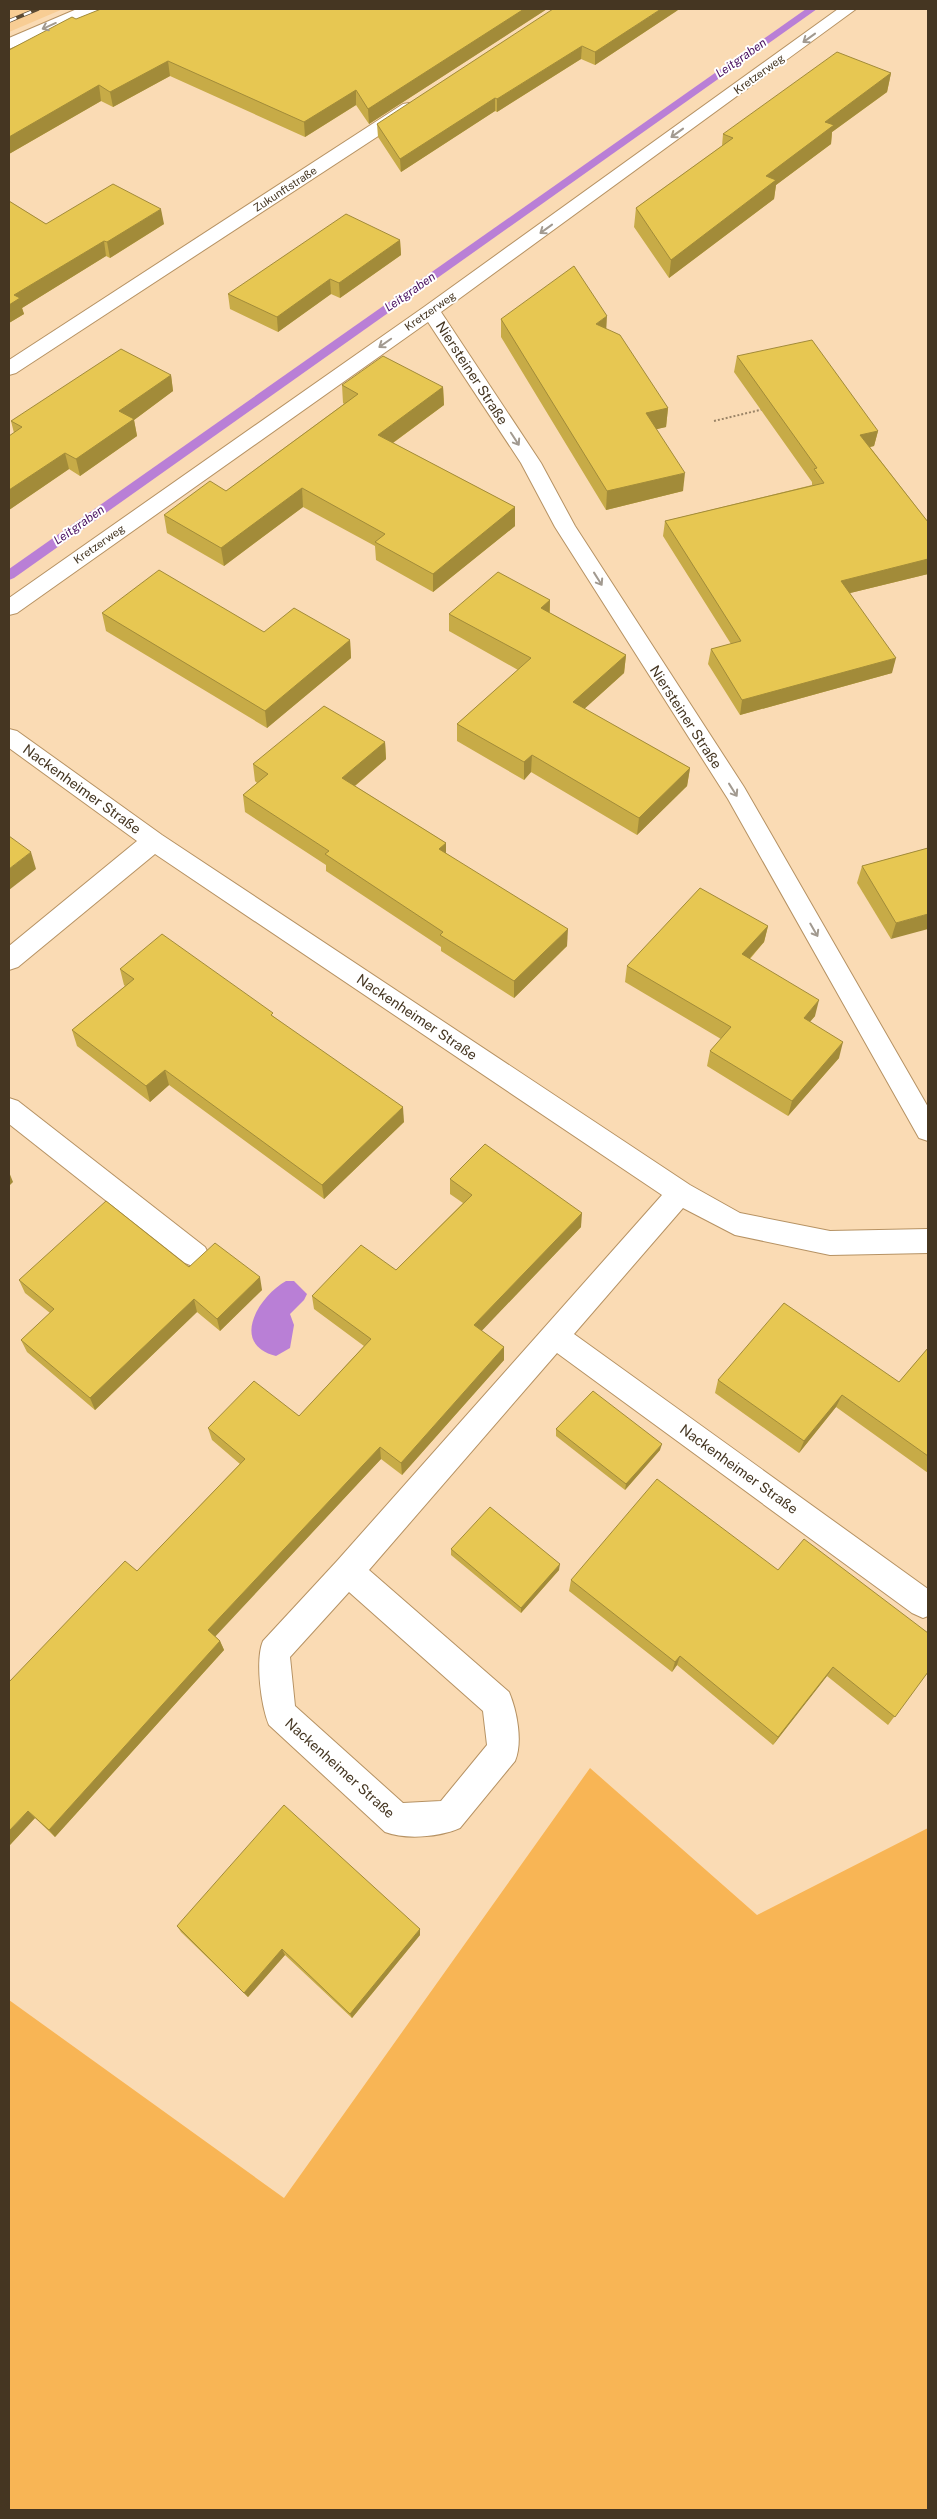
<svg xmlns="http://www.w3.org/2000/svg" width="937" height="2519" font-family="'Public Sans',sans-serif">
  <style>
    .built { fill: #f8cd94 }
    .green { fill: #f8b555 }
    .water { fill: #b97fd6 }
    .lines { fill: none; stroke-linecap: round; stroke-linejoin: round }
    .stream { fill: #b97fd6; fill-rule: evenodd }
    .minor-casing { stroke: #b69263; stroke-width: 2 }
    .path { stroke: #9a8467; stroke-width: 2; stroke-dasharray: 2 2; stroke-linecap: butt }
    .minor { fill: #fff; fill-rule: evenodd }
    .rail-casing { stroke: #5b4a34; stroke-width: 4 }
    .rail { stroke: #fff; stroke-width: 2.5; stroke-dasharray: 8; stroke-linecap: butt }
    .wall { fill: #c7ab47 }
    .shaded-wall { fill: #a28b39 }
    .building { fill: #e7c752; stroke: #a28b39 }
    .oneway { stroke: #a29a90 }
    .labels { text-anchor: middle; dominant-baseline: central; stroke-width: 4; stroke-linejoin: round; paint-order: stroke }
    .far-street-label { font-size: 11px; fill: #453622; stroke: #fff }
    .far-water-label { font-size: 12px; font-style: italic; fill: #480f5f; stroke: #fff }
    .street-label { font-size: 14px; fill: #453622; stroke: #fff }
  </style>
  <rect width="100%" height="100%" fill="#fadbb4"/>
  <!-- built -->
  <path class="built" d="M 9,9 L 63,9 L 9,32 Z"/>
  <!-- green -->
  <path class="green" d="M 590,1768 L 757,1915 L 928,1828 L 928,2510 L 9,2510 L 9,2000 L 284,2198 Z"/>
  <!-- water -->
  <path class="water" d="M 286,1281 L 294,1281 L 307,1294 L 304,1300 L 290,1314 L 294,1325 L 290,1348 L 276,1356 C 229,1344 259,1296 286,1281 Z"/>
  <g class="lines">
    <!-- stream -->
    <path class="stream" d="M 806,9 L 817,9 L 14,578 L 9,580 L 9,569 Z"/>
    <!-- minor casing -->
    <g class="minor-casing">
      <g id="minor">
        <path d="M 77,9 L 98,9 L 96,12 L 9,49 L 9,38 Z"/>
        <path d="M 838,9 L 856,9 L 441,312 L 541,463 L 575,526 L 744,787 L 928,1107 L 928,1141 L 919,1138 L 728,799 L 555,527 L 521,463 L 428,322 L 17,613 L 9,615 L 9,598 L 424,307 Z"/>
        <path d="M 409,103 L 415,104 L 418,108 L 415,112 L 16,373 L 9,375 L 9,360 L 403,104 Z"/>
        <path d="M 9,729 L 17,731 L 162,835 L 690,1185 L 740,1213 L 830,1231 L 928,1229 L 928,1253 L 830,1255 L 735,1235 L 683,1208 L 574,1334 L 928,1589 L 928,1616 L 923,1618 L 912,1613 L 557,1353 L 369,1570 L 509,1692 C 517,1711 523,1742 515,1761 L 460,1828 C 440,1837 406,1840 385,1832 L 269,1725 C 261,1706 255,1660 263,1641 L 337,1561 L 662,1195 L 155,854 L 18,967 L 9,970 L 9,946 L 137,841 L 9,748 ZM 349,1592 L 483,1711 L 487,1745 L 441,1801 L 403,1803 L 295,1706 L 290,1657 Z"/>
        <path d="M 9,1098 L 18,1101 L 205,1247 L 209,1255 L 205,1263 L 195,1267 L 185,1263 L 9,1124 Z"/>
      </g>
    </g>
    <!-- path -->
    <path class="path" d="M 714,421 L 764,409"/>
    <!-- minor -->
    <use href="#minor" class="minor"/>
    <!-- rail casing -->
    <g class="rail-casing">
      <path id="rail" d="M 9,21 L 38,9"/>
    </g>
    <!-- rail -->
    <use href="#rail" class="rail"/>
  </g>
  <!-- wall -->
  <g class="wall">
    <path d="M 101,9 L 547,9 L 369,124 L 356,105 L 305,137 L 170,76 L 113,107 L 101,101 L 9,154 L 9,50 Z"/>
    <path d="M 678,10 L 595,65 L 581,59 L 497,112 L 495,111 L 401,172 L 378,137 L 377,124 Z"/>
    <path d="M 891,73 L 887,92 L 832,132 L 831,144 L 776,185 L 774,199 L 669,278 L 634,227 L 636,208 L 722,146 L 723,134 Z"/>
    <path d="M 9,201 L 46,224 L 164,224 L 110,258 L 106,256 L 22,308 L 24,314 L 9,323 Z"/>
    <path d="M 400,240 L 401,255 L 340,298 L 331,294 L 278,332 L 230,309 L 228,294 Z"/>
    <path d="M 501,319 L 606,329 L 668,408 L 666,427 L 656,429 L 683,491 L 606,510 L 501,337 Z"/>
    <path d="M 737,356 L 878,431 L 874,446 L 870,447 L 928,522 L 928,574 L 850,593 L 892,673 L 740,715 L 708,664 L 711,649 L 731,644 L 663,536 L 665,521 L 812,485 L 812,482 L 734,372 Z"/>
    <path d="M 171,375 L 173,391 L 134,420 L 137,436 L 80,476 L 69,469 L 9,510 L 9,436 L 14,433 L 11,421 Z"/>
    <path d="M 342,385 L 443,387 L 444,405 L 393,443 L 515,507 L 515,526 L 433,592 L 376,560 L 375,546 L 303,507 L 224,566 L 167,533 L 164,515 L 226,491 L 344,404 L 343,403 Z"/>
    <path d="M 550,600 L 550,613 L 626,655 L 624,673 L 584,709 L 690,768 L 687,786 L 637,835 L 531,772 L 524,780 L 457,741 L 457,724 L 518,670 L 449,631 L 449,614 Z"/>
    <path d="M 102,613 L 264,632 L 350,640 L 351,658 L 267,728 L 106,631 Z"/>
    <path d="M 385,742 L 386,759 L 355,786 L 446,843 L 446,853 L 567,946 L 514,998 L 441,951 L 441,947 L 326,871 L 326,865 L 245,812 L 243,795 L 257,783 L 255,781 L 253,764 Z"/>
    <path d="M 928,848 L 891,939 L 857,883 L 862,866 Z"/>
    <path d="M 768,926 L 764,942 L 750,959 L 815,1016 L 810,1022 L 839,1058 L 788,1116 L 707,1066 L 710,1051 L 721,1039 L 625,982 L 627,966 Z"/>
    <path d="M 120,969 L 273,1016 L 404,1122 L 324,1199 L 169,1085 L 150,1102 L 77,1046 L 72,1030 L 125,986 L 124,985 Z"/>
    <path d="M 450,1179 L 581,1227 L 481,1331 L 504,1347 L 504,1360 L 402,1475 L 381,1459 L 215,1636 L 220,1641 L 224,1650 L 55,1837 L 35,1818 L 9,1846 L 137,1571 L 240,1464 L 212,1440 L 208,1428 L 299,1416 L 364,1346 L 314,1309 L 312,1296 L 396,1270 L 463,1203 L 450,1194 Z"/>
    <path d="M 189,1267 L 262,1290 L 220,1331 L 197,1312 L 95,1410 L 27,1352 L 21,1340 L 50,1313 L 25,1293 L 19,1280 Z"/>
    <path d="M 928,1348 L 928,1473 L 836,1407 L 799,1453 L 715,1393 L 718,1380 L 899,1382 Z"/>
    <path d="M 556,1429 L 660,1450 L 625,1490 L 556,1436 Z"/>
    <path d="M 451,1549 L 559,1570 L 521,1613 L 451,1555 Z"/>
    <path d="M 778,1570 L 928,1672 L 888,1725 L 827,1676 L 773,1745 L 677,1665 L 672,1672 L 569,1591 L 571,1580 Z"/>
    <path d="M 177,1926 L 420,1935 L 352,2018 L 285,1955 L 248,1997 L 181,1932 Z"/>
  </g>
  <!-- shaded-wall -->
  <g class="shaded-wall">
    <path d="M 524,9 L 547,9 L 369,124 L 368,109 Z"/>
    <path d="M 661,9 L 678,9 L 678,10 L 595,65 L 595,52 Z"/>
    <path d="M 582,46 L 581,59 L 497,112 L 497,99 Z"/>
    <path d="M 168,61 L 170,76 L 113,107 L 110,92 Z"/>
    <path d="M 891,73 L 887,92 L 832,132 L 831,144 L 776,185 L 774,199 L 669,278 L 671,260 L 766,176 L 825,122 Z"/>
    <path d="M 99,85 L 101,101 L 9,154 L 9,137 Z"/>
    <path d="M 356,90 L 356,105 L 305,137 L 304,122 Z"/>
    <path d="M 495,98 L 495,111 L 401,172 L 400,159 Z"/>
    <path d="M 161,209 L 164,224 L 110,258 L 107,242 Z"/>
    <path d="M 400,240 L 401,255 L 340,298 L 339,283 Z"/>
    <path d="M 104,241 L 106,256 L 22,308 L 24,314 L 9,323 L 9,305 L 14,295 Z"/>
    <path d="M 330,279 L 331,294 L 278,332 L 277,317 Z"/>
    <path d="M 607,316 L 606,334 L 596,324 Z"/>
    <path d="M 171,375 L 173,391 L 134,420 L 137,436 L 80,476 L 76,459 L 119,411 Z"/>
    <path d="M 443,387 L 444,405 L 379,453 L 378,435 Z"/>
    <path d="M 668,408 L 666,427 L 645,432 L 646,413 Z"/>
    <path d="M 878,431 L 874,446 L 857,450 L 860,435 Z"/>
    <path d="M 65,453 L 69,469 L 9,510 L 9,490 Z"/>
    <path d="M 685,473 L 683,491 L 606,510 L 607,491 Z"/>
    <path d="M 302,488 L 303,507 L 224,566 L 221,548 Z"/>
    <path d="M 515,507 L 515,526 L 433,592 L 433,574 Z"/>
    <path d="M 928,559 L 928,574 L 838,596 L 841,581 Z"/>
    <path d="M 550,600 L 549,618 L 541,608 Z"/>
    <path d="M 350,640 L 351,658 L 267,728 L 265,711 Z"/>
    <path d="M 626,655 L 624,673 L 572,720 L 573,702 Z"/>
    <path d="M 896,658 L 892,673 L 740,715 L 742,700 Z"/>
    <path d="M 385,742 L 386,759 L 344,795 L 342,778 Z"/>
    <path d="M 532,755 L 531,772 L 524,780 L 524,762 Z"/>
    <path d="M 690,768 L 687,786 L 637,835 L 639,818 Z"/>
    <path d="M 446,843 L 446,860 L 439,849 Z"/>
    <path d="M 31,852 L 36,869 L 9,890 L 9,869 Z"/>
    <path d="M 928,914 L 928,929 L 891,939 L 896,923 Z"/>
    <path d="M 768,926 L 764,942 L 739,970 L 742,954 Z"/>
    <path d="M 568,929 L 567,946 L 514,998 L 514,981 Z"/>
    <path d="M 819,1000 L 815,1016 L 799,1034 L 804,1018 Z"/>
    <path d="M 843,1042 L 839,1058 L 788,1116 L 792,1101 Z"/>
    <path d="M 165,1070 L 169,1085 L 150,1102 L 146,1086 Z"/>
    <path d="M 403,1107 L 404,1122 L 324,1199 L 322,1185 Z"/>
    <path d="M 9,1172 L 13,1182 L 9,1186 Z"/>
    <path d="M 582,1213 L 581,1227 L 474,1339 L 474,1325 Z"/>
    <path d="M 260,1277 L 262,1290 L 220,1331 L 217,1319 Z"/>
    <path d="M 194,1299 L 197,1312 L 95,1410 L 90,1398 Z"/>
    <path d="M 504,1347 L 504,1360 L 402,1475 L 401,1463 Z"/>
    <path d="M 842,1395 L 836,1407 L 799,1453 L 804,1441 Z"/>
    <path d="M 662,1444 L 660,1450 L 625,1490 L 626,1484 Z"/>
    <path d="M 380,1447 L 381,1459 L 212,1640 L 208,1630 Z"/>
    <path d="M 560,1564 L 559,1570 L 521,1613 L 521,1608 Z"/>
    <path d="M 220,1641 L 224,1650 L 55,1837 L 49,1830 Z"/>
    <path d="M 680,1656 L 677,1665 L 672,1672 L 675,1662 Z"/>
    <path d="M 833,1667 L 827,1676 L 773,1745 L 778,1737 Z"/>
    <path d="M 28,1811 L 35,1818 L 9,1846 L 9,1831 Z"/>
    <path d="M 420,1929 L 420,1935 L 352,2018 L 350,2014 Z"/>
    <path d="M 282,1949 L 285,1955 L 248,1997 L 244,1993 Z"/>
  </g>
  <!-- building -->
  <g class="building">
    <path d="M 101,9 L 524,9 L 368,109 L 356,90 L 304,122 L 168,61 L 110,92 L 99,85 L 9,137 L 9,50 L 72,17 L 76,19 Z"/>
    <path d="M 553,9 L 661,9 L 595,52 L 582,46 L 497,99 L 495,98 L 400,159 L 377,124 Z"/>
    <path d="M 837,52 L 891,73 L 825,122 L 834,125 L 766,176 L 776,180 L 671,260 L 636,208 L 733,138 L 723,134 Z"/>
    <path d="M 113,184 L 161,209 L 107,242 L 104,241 L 14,295 L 20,298 L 9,305 L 9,201 L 46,224 Z"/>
    <path d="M 346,214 L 400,240 L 339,283 L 330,279 L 277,317 L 228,294 Z"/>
    <path d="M 574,266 L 607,316 L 596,324 L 620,335 L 668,408 L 646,413 L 685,473 L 607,491 L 501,319 Z"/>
    <path d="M 812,340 L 878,431 L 860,435 L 928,522 L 928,559 L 841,581 L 896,658 L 742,700 L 711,649 L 741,641 L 665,521 L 824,483 L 814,469 L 817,468 L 737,356 Z"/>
    <path d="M 121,349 L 171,375 L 119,411 L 134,419 L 76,459 L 65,453 L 9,490 L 9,436 L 22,427 L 11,421 Z"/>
    <path d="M 383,356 L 443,387 L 378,435 L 515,507 L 433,574 L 375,542 L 385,534 L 302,488 L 221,548 L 164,515 L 210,481 L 226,491 L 358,394 L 342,385 Z"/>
    <path d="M 159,570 L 264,632 L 294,608 L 350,640 L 265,711 L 102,613 Z"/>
    <path d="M 498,572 L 550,600 L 541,608 L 626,655 L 573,702 L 690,768 L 639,818 L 532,755 L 524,762 L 457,724 L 531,658 L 449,614 Z"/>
    <path d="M 324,706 L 385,742 L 342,778 L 446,843 L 439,849 L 568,929 L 514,981 L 440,935 L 443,932 L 325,854 L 329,851 L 243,795 L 268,774 L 253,764 Z"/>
    <path d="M 9,836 L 31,852 L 9,869 Z"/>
    <path d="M 928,848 L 928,914 L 896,923 L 862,866 Z"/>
    <path d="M 700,888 L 768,926 L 742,954 L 819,1000 L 804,1018 L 843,1042 L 792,1101 L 710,1051 L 731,1027 L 627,966 Z"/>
    <path d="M 162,934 L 273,1013 L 271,1015 L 403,1107 L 322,1185 L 165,1070 L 146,1086 L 72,1030 L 134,979 L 120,969 Z"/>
    <path d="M 485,1144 L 582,1213 L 474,1325 L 504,1347 L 401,1463 L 380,1447 L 208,1630 L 220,1641 L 49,1830 L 28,1811 L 9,1831 L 9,1682 L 125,1561 L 137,1571 L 245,1459 L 208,1428 L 254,1381 L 299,1416 L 371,1339 L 312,1296 L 361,1245 L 396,1270 L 472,1195 L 450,1179 Z"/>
    <path d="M 106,1201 L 189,1267 L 215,1243 L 260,1277 L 217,1319 L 194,1299 L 90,1398 L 21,1340 L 54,1309 L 19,1280 Z"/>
    <path d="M 784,1303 L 899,1382 L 928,1348 L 928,1456 L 842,1395 L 804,1441 L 718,1380 Z"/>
    <path d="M 593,1391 L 662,1444 L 626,1484 L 556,1429 Z"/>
    <path d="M 657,1479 L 778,1570 L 804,1539 L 928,1633 L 928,1672 L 895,1717 L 833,1667 L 778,1737 L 680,1656 L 675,1662 L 571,1580 Z"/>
    <path d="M 490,1507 L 560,1564 L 521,1608 L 451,1549 Z"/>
    <path d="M 284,1805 L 420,1929 L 350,2014 L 282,1949 L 244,1993 L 177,1926 Z"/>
  </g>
  <!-- one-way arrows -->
  <defs><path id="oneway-shaft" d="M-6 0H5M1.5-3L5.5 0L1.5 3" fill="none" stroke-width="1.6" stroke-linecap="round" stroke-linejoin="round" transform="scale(1.25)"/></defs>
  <g class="oneway">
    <use href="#oneway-shaft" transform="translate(49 26) rotate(156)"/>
    <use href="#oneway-shaft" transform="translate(809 38) rotate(144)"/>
    <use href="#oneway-shaft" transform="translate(677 133) rotate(144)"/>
    <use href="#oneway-shaft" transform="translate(546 229) rotate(144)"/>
    <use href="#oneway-shaft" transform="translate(385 343) rotate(145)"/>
    <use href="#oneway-shaft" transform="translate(515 439) rotate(57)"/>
    <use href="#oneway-shaft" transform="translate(598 579) rotate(58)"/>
    <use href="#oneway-shaft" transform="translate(733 790) rotate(58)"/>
    <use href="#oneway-shaft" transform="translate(814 930) rotate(60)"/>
  </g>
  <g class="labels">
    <!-- far-street labels -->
    <g class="far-street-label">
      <text transform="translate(759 74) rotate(-36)">Kretzerweg</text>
      <text transform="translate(285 189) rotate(-33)">Zukunftstraße</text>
      <text transform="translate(430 311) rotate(-35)">Kretzerweg</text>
      <text transform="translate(99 544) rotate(-35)">Kretzerweg</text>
    </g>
    <!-- far-water labels -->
    <g class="far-water-label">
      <text transform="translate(741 58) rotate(-35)">Leitgraben</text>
      <text transform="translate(410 292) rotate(-35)">Leitgraben</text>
      <text transform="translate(79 525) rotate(-35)">Leitgraben</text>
    </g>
    <!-- street labels -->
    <g class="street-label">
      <text transform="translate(472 373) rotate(57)">Niersteiner Straße</text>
      <text transform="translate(686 717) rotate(57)">Niersteiner Straße</text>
      <text transform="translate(82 789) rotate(36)">Nackenheimer Straße</text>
      <text transform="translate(417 1017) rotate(34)">Nackenheimer Straße</text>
      <text transform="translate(739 1469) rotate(36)">Nackenheimer Straße</text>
      <text transform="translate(340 1768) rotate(42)">Nackenheimer Straße</text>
    </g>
  </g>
  <!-- border -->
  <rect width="937" height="2519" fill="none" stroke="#453622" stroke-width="20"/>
</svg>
